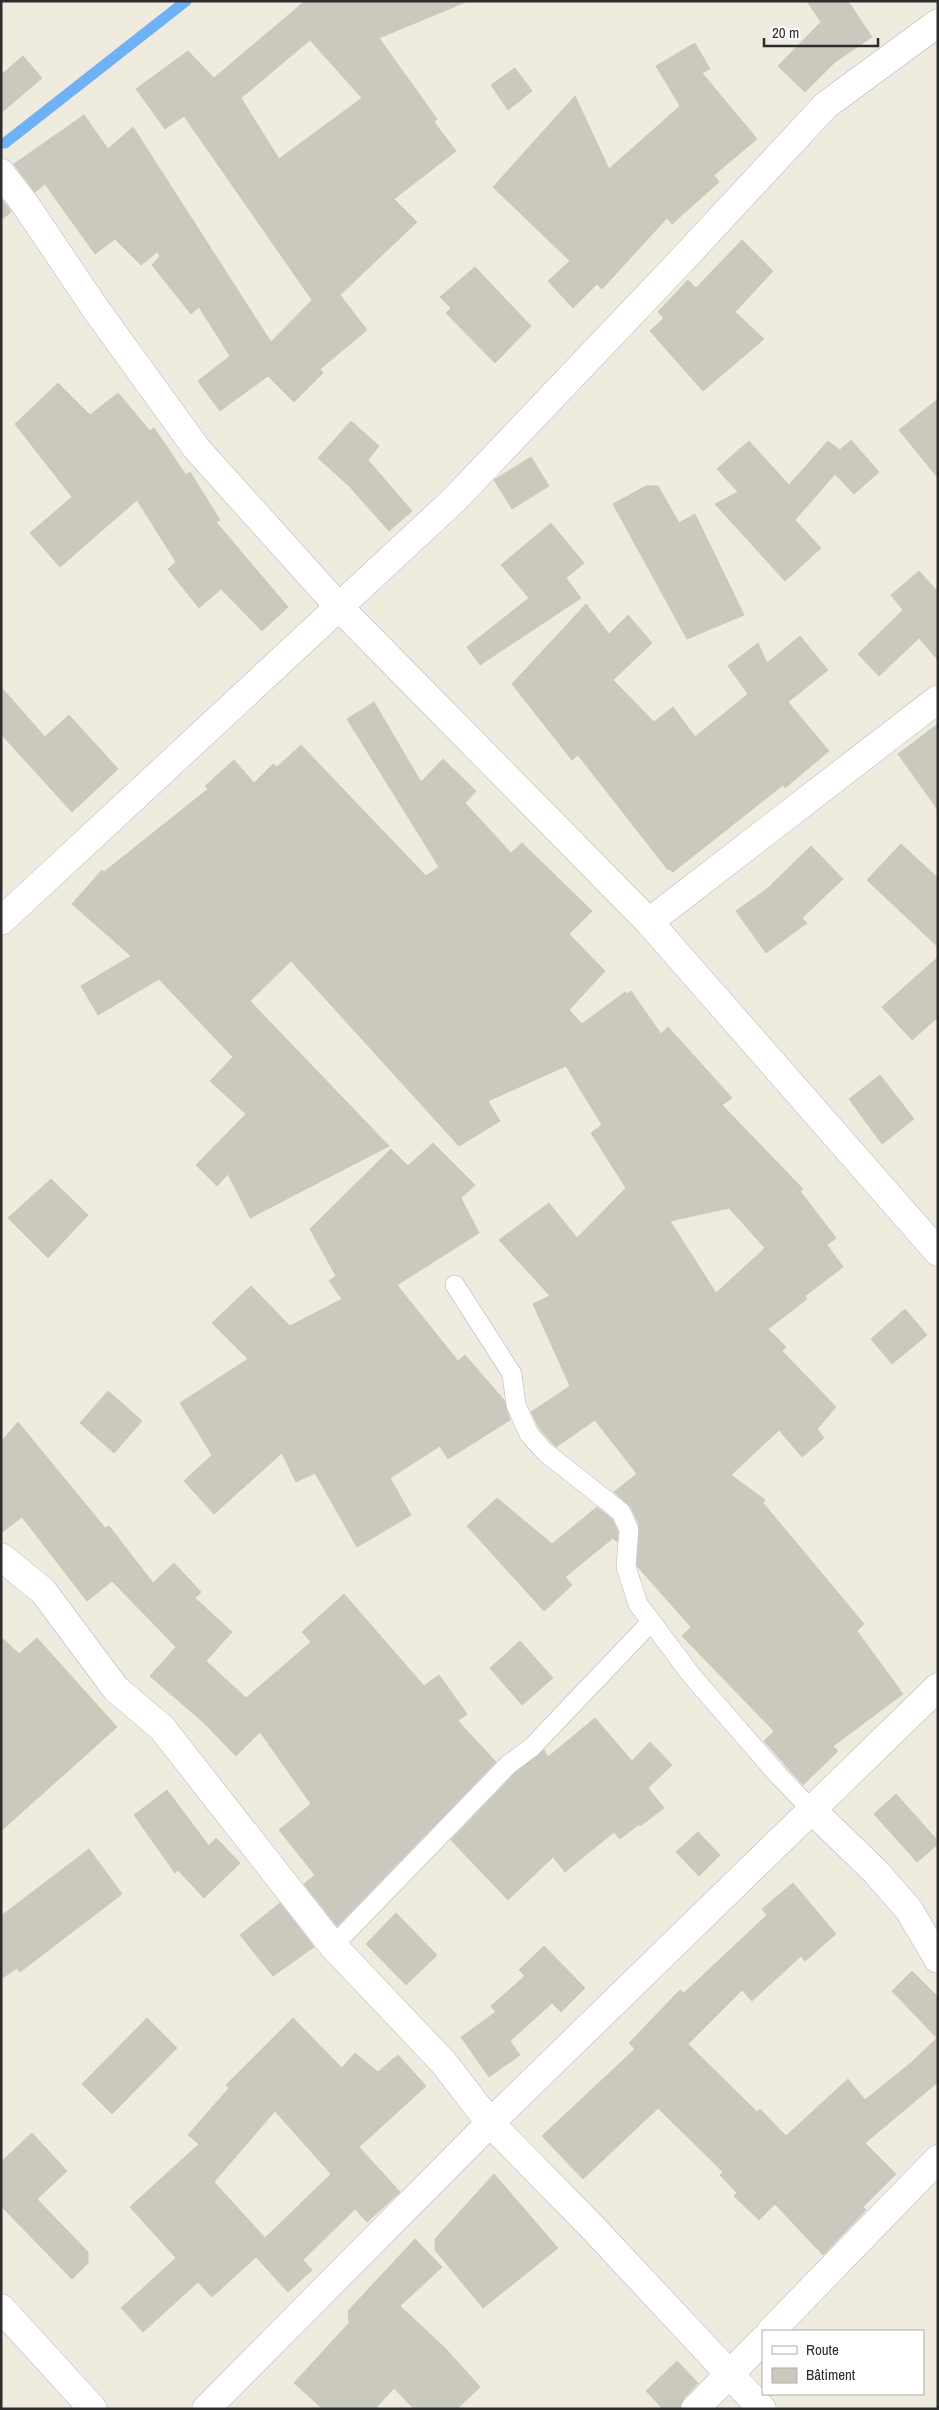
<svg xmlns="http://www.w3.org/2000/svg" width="939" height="2410" font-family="'Archivo Narrow',sans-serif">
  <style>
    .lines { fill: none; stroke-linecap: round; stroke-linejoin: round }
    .stream { stroke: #6eb1f5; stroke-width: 11 }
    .building { fill: #cbc9bd; stroke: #cbc9b8; fill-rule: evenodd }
    .lane-casing { stroke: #b3b3c1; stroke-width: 20 }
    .street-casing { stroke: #b3b3c1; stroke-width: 29 }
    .lane { stroke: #fff; stroke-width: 19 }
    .street { stroke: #fff; stroke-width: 28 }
  </style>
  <rect width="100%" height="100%" fill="#efecdf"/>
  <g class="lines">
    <!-- stream -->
    <path class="stream" d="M 5,143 L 186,1"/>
  </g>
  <!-- building -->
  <g class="building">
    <path d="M 305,1 L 468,1 L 379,38 L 437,119 L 434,122 L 456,151 L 394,199 L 417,222 L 340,295 L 367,330 L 320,369 L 323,373 L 294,402 L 268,376 L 220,411 L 198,381 L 230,356 L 199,307 L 191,314 L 152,265 L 160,256 L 157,252 L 141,265 L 115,239 L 95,254 L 45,184 L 35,192 L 14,164 L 84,115 L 108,149 L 133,127 L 271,342 L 312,300 L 184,116 L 165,129 L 136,89 L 188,51 L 214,78 ZM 310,40 L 362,98 L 279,159 L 241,98 Z"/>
    <path d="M 807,1 L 848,1 L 872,37 L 835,62 L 805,92 L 778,66 L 821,22 Z"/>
    <path d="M 695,43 L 710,69 L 702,73 L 757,139 L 714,175 L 719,182 L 672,224 L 667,218 L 602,289 L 597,284 L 573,308 L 548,281 L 570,261 L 493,187 L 575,96 L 609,169 L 680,106 L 656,66 Z"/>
    <path d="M 23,56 L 42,78 L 1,113 L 1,75 Z"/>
    <path d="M 515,68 L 532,91 L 508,110 L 491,85 Z"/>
    <path d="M 1,199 L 11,212 L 1,220 Z"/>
    <path d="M 742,240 L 773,271 L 735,312 L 764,339 L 703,391 L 650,331 L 664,318 L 658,312 L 688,280 L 696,288 Z"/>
    <path d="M 475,267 L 531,326 L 495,363 L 446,313 L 451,308 L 440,297 Z"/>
    <path d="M 58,383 L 90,415 L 118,393 L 150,431 L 154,428 L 186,475 L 190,472 L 220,520 L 216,522 L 288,607 L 262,631 L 221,589 L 199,608 L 168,569 L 176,562 L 137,500 L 60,567 L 30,533 L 72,497 L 15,424 Z"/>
    <path d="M 938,399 L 938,478 L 899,430 Z"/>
    <path d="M 351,421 L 379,446 L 368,460 L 412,511 L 389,531 L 349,486 L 318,458 Z"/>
    <path d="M 851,440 L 879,472 L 854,494 L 835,474 L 795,520 L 821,548 L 785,581 L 715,504 L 738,492 L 717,469 L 749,441 L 789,485 L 828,441 L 840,450 Z"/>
    <path d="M 531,457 L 549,486 L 512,509 L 494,480 Z"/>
    <path d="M 646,486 L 658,486 L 679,523 L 695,514 L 744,615 L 687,639 L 613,504 Z"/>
    <path d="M 551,523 L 584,563 L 566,578 L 581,598 L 480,665 L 467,647 L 529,598 L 501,565 Z"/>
    <path d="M 919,571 L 938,592 L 938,660 L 919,638 L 879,676 L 858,654 L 903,610 L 891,595 Z"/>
    <path d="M 586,604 L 609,634 L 628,615 L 652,643 L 613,680 L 654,722 L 673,707 L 695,737 L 748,694 L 728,666 L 758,643 L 767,663 L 800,636 L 828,670 L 788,702 L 829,751 L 785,788 L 783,785 L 673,872 L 669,869 L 668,870 L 578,755 L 572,760 L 512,684 Z"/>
    <path d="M 1,687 L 45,737 L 69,715 L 118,769 L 72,812 L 1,734 Z"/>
    <path d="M 374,702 L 421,782 L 443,759 L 476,791 L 465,803 L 511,853 L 522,843 L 592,911 L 569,934 L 605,971 L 569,1010 L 582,1024 L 625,992 L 627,994 L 631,991 L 661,1034 L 668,1027 L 732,1098 L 722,1105 L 803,1189 L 800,1191 L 836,1238 L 827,1245 L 843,1267 L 805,1296 L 807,1299 L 768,1329 L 786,1347 L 782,1351 L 836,1407 L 817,1429 L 824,1438 L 802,1457 L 779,1430 L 731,1475 L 765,1500 L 763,1503 L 864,1624 L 857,1631 L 903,1694 L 833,1746 L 838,1751 L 803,1785 L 764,1741 L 774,1731 L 682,1636 L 691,1627 L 637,1566 L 639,1525 L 631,1507 L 614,1492 L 637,1474 L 595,1420 L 556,1447 L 539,1428 L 531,1412 L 570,1386 L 533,1304 L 550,1296 L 499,1240 L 549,1203 L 577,1238 L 626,1188 L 591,1133 L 602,1125 L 566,1066 L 488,1101 L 500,1121 L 459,1146 L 291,961 L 250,1001 L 389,1146 L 250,1218 L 228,1174 L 217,1186 L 196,1165 L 246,1114 L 210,1081 L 233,1057 L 159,979 L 98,1015 L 81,986 L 131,956 L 72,904 L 102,870 L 104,872 L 208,789 L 205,786 L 234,760 L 254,783 L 273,764 L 277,767 L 301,745 L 426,876 L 439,867 L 347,719 ZM 729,1208 L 765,1248 L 716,1293 L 670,1221 Z"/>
    <path d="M 938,724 L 938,810 L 898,754 Z"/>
    <path d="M 901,844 L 938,878 L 938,947 L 867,880 Z"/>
    <path d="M 811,846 L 843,879 L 802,918 L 807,923 L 766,953 L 736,911 L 768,888 Z"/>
    <path d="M 938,957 L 938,1017 L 912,1040 L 882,1007 Z"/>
    <path d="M 880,1075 L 914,1119 L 882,1144 L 849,1099 Z"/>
    <path d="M 433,1143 L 475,1185 L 461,1198 L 479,1233 L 397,1285 L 458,1361 L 465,1355 L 504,1400 L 510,1420 L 448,1459 L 440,1446 L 390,1478 L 411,1515 L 357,1547 L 315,1473 L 296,1482 L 282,1453 L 214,1514 L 184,1481 L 212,1455 L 180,1403 L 248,1359 L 212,1323 L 251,1286 L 290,1326 L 342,1299 L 329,1281 L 336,1276 L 310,1229 L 391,1149 L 408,1166 Z"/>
    <path d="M 51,1179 L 88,1215 L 48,1258 L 8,1218 Z"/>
    <path d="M 905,1309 L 927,1335 L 892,1364 L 871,1339 Z"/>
    <path d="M 108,1391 L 142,1421 L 114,1453 L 80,1423 Z"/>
    <path d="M 18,1422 L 105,1528 L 109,1526 L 153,1583 L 174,1563 L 201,1592 L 195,1598 L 232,1632 L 206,1661 L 246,1698 L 311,1642 L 302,1632 L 344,1594 L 424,1686 L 439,1675 L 467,1714 L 458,1721 L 496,1762 L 337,1926 L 304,1884 L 315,1875 L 279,1830 L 311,1804 L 260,1732 L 236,1756 L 204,1723 L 150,1676 L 176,1647 L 112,1581 L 87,1601 L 22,1517 L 1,1533 L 1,1442 Z"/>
    <path d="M 497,1498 L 552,1544 L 597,1507 L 612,1519 L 618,1532 L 617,1542 L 613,1538 L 565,1577 L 572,1585 L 544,1611 L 467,1526 Z"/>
    <path d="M 1,1637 L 19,1654 L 37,1638 L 117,1727 L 1,1831 Z"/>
    <path d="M 520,1641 L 553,1678 L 522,1705 L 490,1668 Z"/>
    <path d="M 595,1718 L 632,1761 L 650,1742 L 672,1765 L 648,1788 L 664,1808 L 640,1826 L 639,1824 L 620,1839 L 614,1832 L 565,1872 L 553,1857 L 508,1900 L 451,1840 L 516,1772 L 544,1750 L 548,1757 Z"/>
    <path d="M 167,1790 L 209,1846 L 216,1838 L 240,1863 L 204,1898 L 178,1870 L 175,1873 L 134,1815 Z"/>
    <path d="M 896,1794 L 938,1841 L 938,1844 L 917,1862 L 874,1814 Z"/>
    <path d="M 698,1832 L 720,1855 L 699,1876 L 676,1852 Z"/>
    <path d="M 89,1849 L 122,1894 L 20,1972 L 17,1968 L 1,1979 L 1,1916 Z"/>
    <path d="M 793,1883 L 836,1934 L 805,1961 L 801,1956 L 752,2001 L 742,1990 L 688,2044 L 757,2112 L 760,2109 L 786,2136 L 848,2079 L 865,2100 L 912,2062 L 937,2038 L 892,1991 L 912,1971 L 938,1997 L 938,2082 L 865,2143 L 896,2174 L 863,2207 L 866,2210 L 823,2255 L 775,2204 L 759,2220 L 734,2196 L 737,2193 L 720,2175 L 723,2172 L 658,2108 L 583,2179 L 542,2136 L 635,2049 L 629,2043 L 680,1990 L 684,1993 L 767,1915 L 762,1909 Z"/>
    <path d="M 280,1903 L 314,1947 L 273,1976 L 240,1935 Z"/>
    <path d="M 396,1913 L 437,1955 L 406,1985 L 366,1944 Z"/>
    <path d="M 544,1946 L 585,1988 L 561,2012 L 552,2003 L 510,2041 L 520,2055 L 489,2077 L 461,2037 L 496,2012 L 491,2006 L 525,1976 L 519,1970 Z"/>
    <path d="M 147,2018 L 177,2048 L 112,2114 L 82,2084 Z"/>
    <path d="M 293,2018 L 342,2068 L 355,2053 L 378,2072 L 398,2055 L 426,2086 L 359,2147 L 400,2192 L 367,2222 L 355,2209 L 303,2260 L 312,2270 L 288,2292 L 256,2257 L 212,2297 L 198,2282 L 143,2332 L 121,2308 L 176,2258 L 130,2207 L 199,2144 L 188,2135 L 229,2088 L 226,2085 ZM 275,2111 L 331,2174 L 265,2238 L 214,2182 Z"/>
    <path d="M 32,2133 L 67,2171 L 37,2199 L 88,2252 L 88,2263 L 72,2279 L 1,2206 L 1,2162 Z"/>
    <path d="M 494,2174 L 558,2248 L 483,2308 L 435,2250 L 435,2239 Z"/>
    <path d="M 415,2239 L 442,2267 L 400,2306 L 446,2349 L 480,2387 L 457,2409 L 414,2409 L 394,2388 L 375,2409 L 323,2409 L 294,2383 L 349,2323 L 348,2311 Z"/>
    <path d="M 677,2361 L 698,2383 L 684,2398 L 680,2409 L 663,2409 L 646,2391 Z"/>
  </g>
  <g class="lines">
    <!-- lane casing -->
    <g class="lane-casing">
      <g id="lane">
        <path d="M 455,1285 L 512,1374 L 516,1405 L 529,1434 L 545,1452 L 621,1512 L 629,1530 L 626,1567 L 638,1604 L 692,1676 L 779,1776 L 811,1809"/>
        <path d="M 333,1946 L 509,1764 L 532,1747 L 651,1622"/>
      </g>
    </g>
    <!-- street casing -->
    <g class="street-casing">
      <g id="street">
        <path d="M 1,173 L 25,204 L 97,311 L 197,449 L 339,607 L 649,922 L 938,1252"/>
        <path d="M 1,921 L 454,500 L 683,259 L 826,105 L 938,23"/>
        <path d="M 649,922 L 938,699"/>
        <path d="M 1,1557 L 43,1591 L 116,1689 L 162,1728 L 333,1946 L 444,2063 L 490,2123 L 595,2230 L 762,2409"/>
        <path d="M 811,1809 L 876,1872 L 909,1910 L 938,1959"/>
        <path d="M 1,2308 L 93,2409"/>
        <path d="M 771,2331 L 938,2159"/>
        <path d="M 206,2409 L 490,2123 L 938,1687"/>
        <path d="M 695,2409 L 763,2340"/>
      </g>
    </g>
    <!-- lane -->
    <use href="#lane" class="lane"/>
    <!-- street -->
    <use href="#street" class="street"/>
  </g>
  <!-- border -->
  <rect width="939" height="2410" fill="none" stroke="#2d2d2d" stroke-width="5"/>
  <!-- legend -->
  <rect x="762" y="2330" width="162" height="65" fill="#ffffff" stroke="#ababab"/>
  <rect x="772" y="2346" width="25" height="8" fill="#ffffff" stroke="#ababab"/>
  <text x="806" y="2355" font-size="15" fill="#2d2d2d">Route</text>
  <rect x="772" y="2368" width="25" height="15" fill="#cbc9bd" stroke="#ababab"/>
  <text x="806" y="2380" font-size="15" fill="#2d2d2d">Bâtiment</text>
  <!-- scale -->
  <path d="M764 38v8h114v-8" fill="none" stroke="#2d2d2d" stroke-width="2.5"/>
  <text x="772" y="38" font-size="15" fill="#2d2d2d" stroke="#ffffff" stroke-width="4" paint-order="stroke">20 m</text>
</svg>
